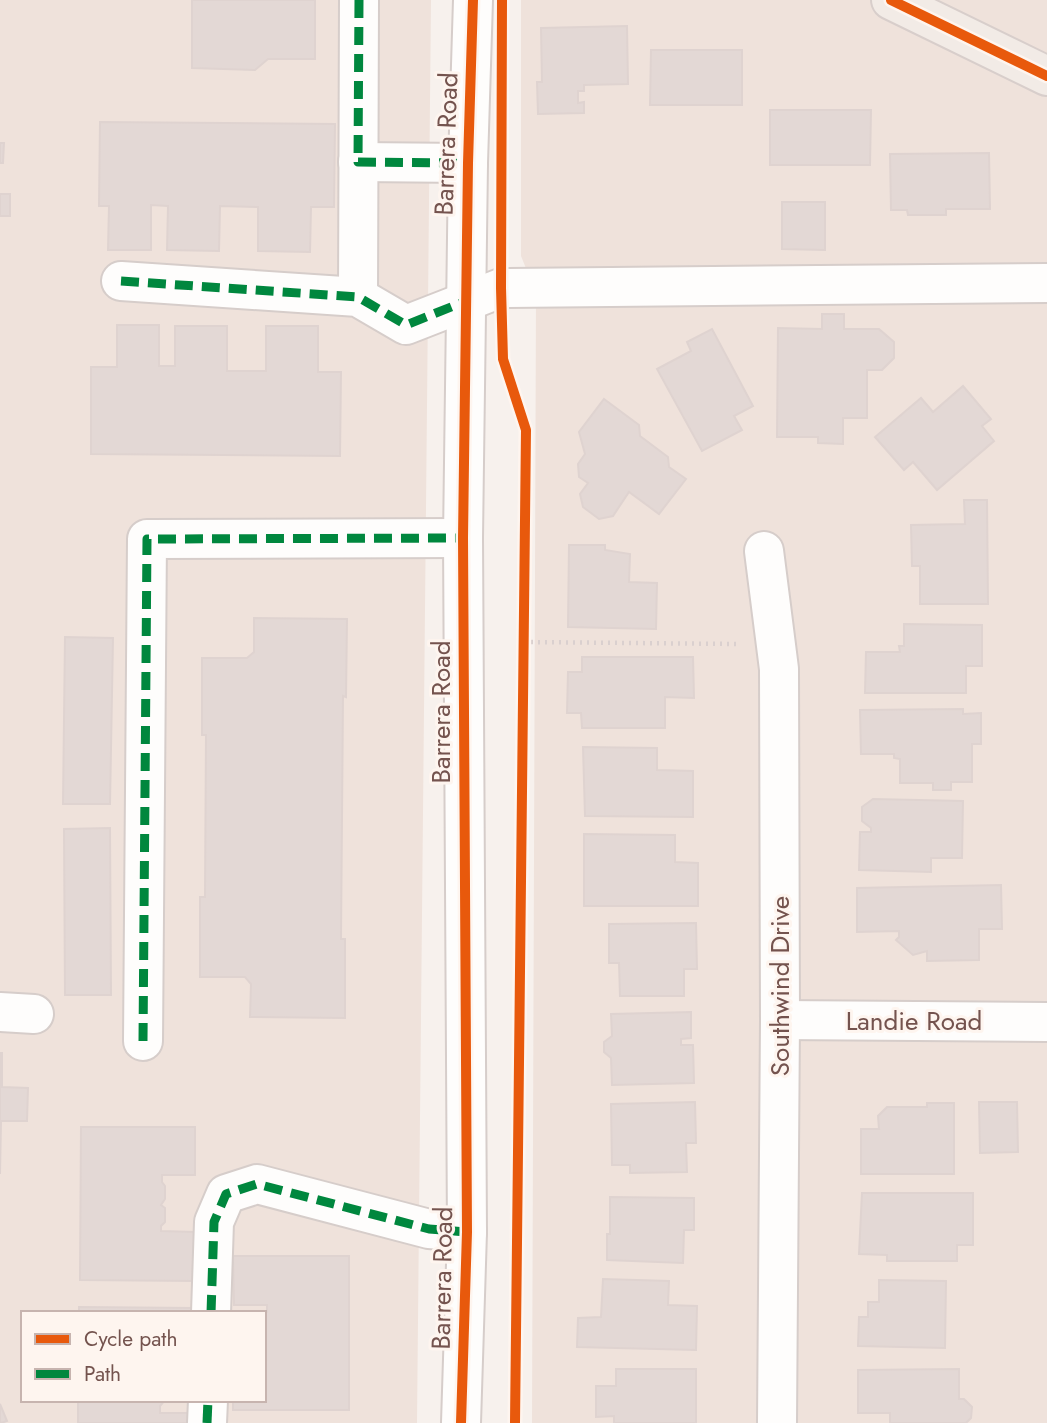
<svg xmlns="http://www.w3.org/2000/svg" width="1047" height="1423" font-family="Jost,sans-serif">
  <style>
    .residential { fill: #efe2db; fill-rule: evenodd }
    .building { fill: #e3d8d5; stroke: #dfd3d0; stroke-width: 2 }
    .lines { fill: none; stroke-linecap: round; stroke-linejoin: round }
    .minor-casing { stroke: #d6cdca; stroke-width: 42 }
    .major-casing { stroke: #d8cecb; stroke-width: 42 }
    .path { stroke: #dad0cf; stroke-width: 4.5; stroke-dasharray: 2 5; stroke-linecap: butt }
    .minor { stroke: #fefdfc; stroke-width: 38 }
    .major { stroke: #f2ebe6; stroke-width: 38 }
    .quiet { stroke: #00873e; stroke-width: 9; stroke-dasharray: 18 9; stroke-linecap: butt }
    .cycleway-casing { stroke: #fef5ef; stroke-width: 15 }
    .cycleway { stroke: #e8590c; stroke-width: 10 }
    .labels { text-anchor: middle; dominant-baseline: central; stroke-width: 6; stroke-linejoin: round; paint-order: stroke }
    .street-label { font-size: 26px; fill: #74534e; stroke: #fef5ef }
  </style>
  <rect width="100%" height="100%" fill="#f7f1ed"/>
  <!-- residential -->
  <g class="residential">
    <path d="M 0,0 L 431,0 L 417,1423 L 0,1423 ZM 23,1313 L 264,1313 L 264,1400 L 23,1400 Z"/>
    <path d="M 521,0 L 1047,0 L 1047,1423 L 532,1423 L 536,293 L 521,256 Z"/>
  </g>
  <!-- building -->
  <g class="building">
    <path d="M 192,0 L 315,0 L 315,59 L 268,59 L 255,70 L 192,68 Z"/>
    <path d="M 627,26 L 628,84 L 584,85 L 584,91 L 578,91 L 578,103 L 584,102 L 584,113 L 538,114 L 537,82 L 542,82 L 541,28 Z"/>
    <path d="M 651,50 L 742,50 L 742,105 L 650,105 Z"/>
    <path d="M 770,110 L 871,110 L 870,165 L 770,165 Z"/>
    <path d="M 100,122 L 335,124 L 334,207 L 311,207 L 310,252 L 258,251 L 258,207 L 220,206 L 219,251 L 167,250 L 168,206 L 151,205 L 151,250 L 108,250 L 109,206 L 99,206 Z"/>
    <path d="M 0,143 L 4,143 L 3,163 L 0,163 Z"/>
    <path d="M 989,153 L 990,209 L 946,209 L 946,215 L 908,215 L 907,210 L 891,210 L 890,154 Z"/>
    <rect x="0" y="194" width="10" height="22"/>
    <path d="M 782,202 L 825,202 L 825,250 L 782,249 Z"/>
    <path d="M 822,314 L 844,314 L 844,329 L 879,329 L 894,342 L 894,358 L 882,370 L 867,370 L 867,418 L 843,418 L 843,444 L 818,443 L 818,437 L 777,437 L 778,328 L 822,329 Z"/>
    <path d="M 117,325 L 159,325 L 159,366 L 175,366 L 175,326 L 227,326 L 227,371 L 266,371 L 266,326 L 318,326 L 318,372 L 341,372 L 340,456 L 91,454 L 91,367 L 117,367 Z"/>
    <path d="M 712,329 L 753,406 L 734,416 L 742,430 L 702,451 L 657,369 L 691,351 L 687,342 Z"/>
    <path d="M 963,386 L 991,419 L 982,426 L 994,441 L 937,490 L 913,462 L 904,470 L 875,437 L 921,398 L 933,412 Z"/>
    <path d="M 604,399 L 639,425 L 640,436 L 668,457 L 669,467 L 686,479 L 659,514 L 629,492 L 613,516 L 599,519 L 583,507 L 580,494 L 588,483 L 579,477 L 578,464 L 585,454 L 579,432 Z"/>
    <path d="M 964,500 L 987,500 L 988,604 L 920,604 L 920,566 L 912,566 L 911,525 L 965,524 Z"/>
    <path d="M 569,545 L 605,545 L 605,550 L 630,554 L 629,582 L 657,583 L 656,629 L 568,627 Z"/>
    <path d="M 254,618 L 347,619 L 346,697 L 343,696 L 341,939 L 345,939 L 345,1018 L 250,1017 L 251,984 L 245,977 L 200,977 L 200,897 L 205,897 L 206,735 L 202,735 L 202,658 L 247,658 L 254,652 Z"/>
    <path d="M 904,624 L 982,625 L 982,666 L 966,666 L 966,693 L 865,693 L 866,652 L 900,652 L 899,646 L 904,646 Z"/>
    <path d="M 65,637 L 113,638 L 110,804 L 63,804 Z"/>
    <path d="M 582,657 L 693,657 L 694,698 L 665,697 L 665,728 L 582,728 L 581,713 L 567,713 L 568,672 L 582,672 Z"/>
    <path d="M 963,709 L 963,714 L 981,713 L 981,744 L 972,744 L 972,782 L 951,782 L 951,790 L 933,790 L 933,783 L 900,783 L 900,759 L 894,758 L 894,754 L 861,754 L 860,710 Z"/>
    <path d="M 583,747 L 657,748 L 657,770 L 693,771 L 693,817 L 585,816 Z"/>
    <path d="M 873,799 L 963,801 L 962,858 L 931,858 L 931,872 L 859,870 L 860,832 L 871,832 L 871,828 L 862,821 L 862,807 Z"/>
    <path d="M 110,828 L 111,995 L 65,995 L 64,829 Z"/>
    <path d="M 584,834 L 675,835 L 675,862 L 698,863 L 698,906 L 584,906 Z"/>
    <path d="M 1001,885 L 1002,929 L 979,929 L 979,960 L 927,961 L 927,951 L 913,955 L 896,940 L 899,937 L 899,931 L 857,932 L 857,888 Z"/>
    <path d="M 696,923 L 697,969 L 684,969 L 684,996 L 620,996 L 619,963 L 609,963 L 609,924 Z"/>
    <path d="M 691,1012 L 691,1038 L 681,1039 L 681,1045 L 693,1045 L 694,1083 L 612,1085 L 611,1058 L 604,1052 L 604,1042 L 612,1036 L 611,1014 Z"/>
    <path d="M 0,1053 L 2,1053 L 2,1087 L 28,1088 L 27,1121 L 1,1121 L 0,1174 Z"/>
    <path d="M 695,1102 L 696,1143 L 686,1143 L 687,1172 L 630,1173 L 630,1165 L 612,1165 L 611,1104 Z"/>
    <path d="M 979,1102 L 1017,1102 L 1018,1152 L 980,1153 Z"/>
    <path d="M 927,1103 L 954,1103 L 954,1174 L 861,1174 L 861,1129 L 879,1129 L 878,1116 L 887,1107 L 927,1107 Z"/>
    <path d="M 81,1127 L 195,1127 L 195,1175 L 162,1175 L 162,1182 L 165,1186 L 165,1199 L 161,1205 L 165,1208 L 165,1222 L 161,1226 L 161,1231 L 195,1232 L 195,1281 L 80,1280 Z"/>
    <path d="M 862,1193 L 973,1193 L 973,1245 L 957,1245 L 957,1261 L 887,1261 L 887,1255 L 859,1254 Z"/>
    <path d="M 610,1197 L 694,1198 L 694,1230 L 684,1230 L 683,1263 L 607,1260 L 607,1234 L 610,1234 Z"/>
    <path d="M 233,1256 L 349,1256 L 349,1410 L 233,1410 L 233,1400 L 264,1400 L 264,1360 L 266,1360 L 264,1353 L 264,1336 L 266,1335 L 264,1314 L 267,1312 L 267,1305 L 234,1305 Z"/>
    <path d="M 603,1279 L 669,1281 L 668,1305 L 697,1306 L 696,1350 L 577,1347 L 578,1318 L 601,1317 Z"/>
    <path d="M 879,1280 L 946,1281 L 945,1348 L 858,1346 L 859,1317 L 868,1317 L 868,1302 L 879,1302 Z"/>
    <path d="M 79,1307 L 194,1308 L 194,1313 L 79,1313 Z"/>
    <path d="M 616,1369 L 696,1369 L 696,1423 L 614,1423 L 614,1416 L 596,1417 L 596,1386 L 616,1386 Z"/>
    <path d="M 959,1369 L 959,1399 L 964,1399 L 972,1407 L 971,1418 L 966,1423 L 890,1423 L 890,1413 L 858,1413 L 858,1370 Z"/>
    <path d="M 78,1400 L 165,1400 L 160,1406 L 160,1413 L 194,1413 L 194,1423 L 78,1423 Z"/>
    <path d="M 0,1404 L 7,1421 L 1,1423 L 0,1423 Z"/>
  </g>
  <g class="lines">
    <!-- minor casing -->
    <g class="minor-casing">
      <g id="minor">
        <path d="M 358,162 L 468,163"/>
        <path d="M 121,281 L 358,297 L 406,325 L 501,288 L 1047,283"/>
        <path d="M 358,297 L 359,0"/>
        <path d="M 764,551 L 779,669 L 780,1020 L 777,1423"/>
        <path d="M 0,1012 L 34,1014"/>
        <path d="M 780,1020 L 1047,1022"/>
        <path d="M 143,1041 L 147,539 L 463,538"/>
        <path d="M 211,1313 L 214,1222 L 226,1194 L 257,1184 L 429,1229 L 467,1232"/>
        <path d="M 207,1423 L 208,1400"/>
        <path d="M 461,1423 L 467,1232 L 463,538 L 468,163 L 473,0"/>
      </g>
    </g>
    <!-- major casing -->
    <g class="major-casing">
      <path id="major" d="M 891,0 L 1047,76"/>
    </g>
    <!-- path -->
    <path class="path" d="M 524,642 L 737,644"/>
    <!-- minor -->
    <use href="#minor" class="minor"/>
    <!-- major -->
    <use href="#major" class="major"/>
    <!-- quiet -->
    <g class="quiet">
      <path d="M 359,0 L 358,162 L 468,163"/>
      <path d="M 121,281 L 358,297 L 406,325 L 466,301"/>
      <path d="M 143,1041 L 147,539 L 463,538"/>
      <path d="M 211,1313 L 214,1222 L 226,1194 L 257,1184 L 429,1229 L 467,1232"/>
      <path d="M 207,1423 L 208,1400"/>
    </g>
    <!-- cycleway casing -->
    <g class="cycleway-casing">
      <g id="cycleway">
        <path d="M 502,0 L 501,288 L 503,359 L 526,430 L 515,1423"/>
        <path d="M 891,0 L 1047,76"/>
        <path d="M 461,1423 L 467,1232 L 463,538 L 468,163 L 473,0"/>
      </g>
    </g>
    <!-- cycleway -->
    <use href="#cycleway" class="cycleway"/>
  </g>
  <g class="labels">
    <!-- street labels -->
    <g class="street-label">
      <text transform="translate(446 144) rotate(-88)">Barrera Road</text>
      <text transform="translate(441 712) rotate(-90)">Barrera Road</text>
      <text transform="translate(780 986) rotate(-90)">Southwind Drive</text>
      <text x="914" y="1021">Landie Road</text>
      <text transform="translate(442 1278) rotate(-89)">Barrera Road</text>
    </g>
  </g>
  <!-- legend -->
  <rect x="21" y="1311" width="245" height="91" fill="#fef5ef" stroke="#c7b4af" stroke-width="2"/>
  <rect x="35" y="1334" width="35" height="10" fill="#e8590c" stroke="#c7b4af" stroke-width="2"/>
  <text x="84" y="1346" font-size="21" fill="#74534e">Cycle path</text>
  <rect x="35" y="1369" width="35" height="10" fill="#00873e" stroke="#c7b4af" stroke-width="2"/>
  <text x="84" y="1381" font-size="21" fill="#74534e">Path</text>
</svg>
